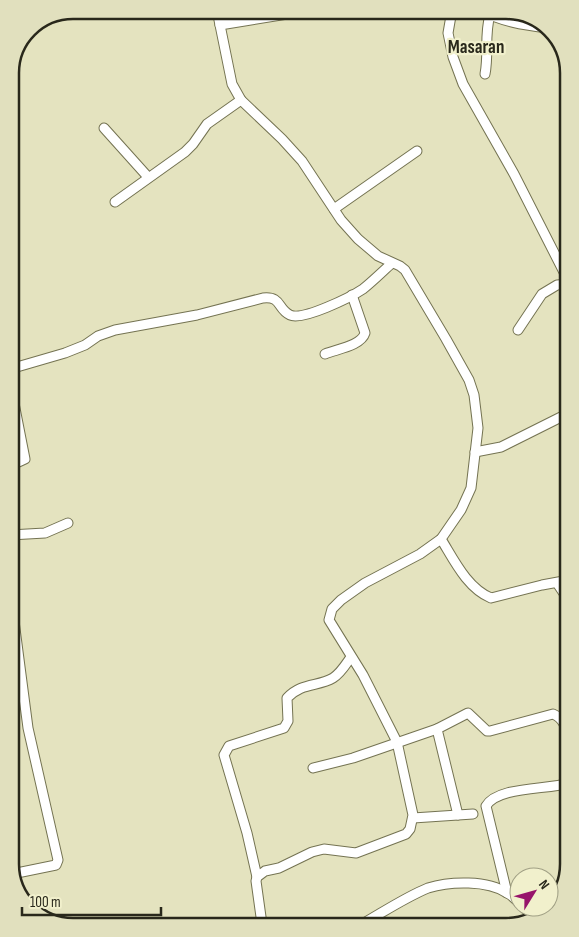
<svg xmlns="http://www.w3.org/2000/svg" width="579" height="937" font-family="'Sofia Sans Condensed',sans-serif">
  <style>
    .lines { fill: none; stroke-linecap: round; stroke-linejoin: round }
    .minor-casing { stroke: #747352; stroke-width: 11 }
    .minor { stroke: #fff; stroke-width: 9 }
    .labels { text-anchor: middle; dominant-baseline: central; stroke-width: 4.5; stroke-linejoin: round; paint-order: stroke }
    .quarter-label { font-size: 19px; font-weight: bold; fill: #29281b; stroke: #f1f0cc }
    .rim { fill: none; stroke: #29281b; stroke-width: 2.5 }
  </style>
  <rect width="100%" height="100%" fill="#e4e3bf"/>
  <g class="lines">
    <!-- minor casing -->
    <g class="minor-casing">
      <g id="minor">
        <path d="M 217,10 L 220,25"/>
        <path d="M 452,10 L 448,33 L 453,57 L 463,84 L 514,174 L 569,282"/>
        <path d="M 480,10 C 502,22 524,25 547,28"/>
        <path d="M 485,74 C 489,54 484,35 490,15"/>
        <path d="M 104,128 L 148,177"/>
        <path d="M 115,202 L 185,152 L 193,144 L 207,124 L 241,100"/>
        <path d="M 334,209 L 417,151"/>
        <path d="M 518,330 L 542,294 L 557,285 L 569,284"/>
        <path d="M 325,354 C 337,349 361,346 365,333 L 352,295"/>
        <path d="M 10,369 L 65,353 L 85,345 L 98,336 L 115,330 L 197,315 L 263,298 C 282,296 277,309 290,315 C 303,321 351,297 363,289 C 373,281 382,272 392,263"/>
        <path d="M 475,452 L 501,447 L 569,413"/>
        <path d="M 10,466 L 25,459 L 13,398 L 10,375"/>
        <path d="M 10,535 L 45,533 L 68,523"/>
        <path d="M 441,539 C 454,560 467,588 491,598 L 542,585 L 569,580"/>
        <path d="M 557,583 L 569,601"/>
        <path d="M 10,608 L 14,621 L 28,728 L 58,860 L 56,865 L 12,874"/>
        <path d="M 313,768 L 353,758 L 437,729"/>
        <path d="M 458,815 L 437,729 L 468,713 L 487,731 L 490,731 L 553,714 C 565,719 566,729 569,741"/>
        <path d="M 413,818 L 473,814"/>
        <path d="M 257,877 L 247,833 L 224,755 L 229,746 L 284,728 L 288,721 L 287,698 C 302,682 318,687 333,678 C 341,673 346,664 351,657"/>
        <path d="M 16,888 L 19,895"/>
        <path d="M 507,893 L 486,806 C 498,786 548,790 569,783"/>
        <path d="M 523,907 L 536,919"/>
        <path d="M 364,923 C 385,911 406,897 428,888 C 450,881 488,880 507,893 C 512,895 515,899 519,903"/>
        <path d="M 262,924 L 256,881 L 257,877 L 265,871 L 279,868 L 312,852 L 324,849 L 356,853 L 406,834 L 410,829 L 413,815 L 397,742 L 363,675 L 329,620 L 332,609 L 341,600 L 365,583 L 420,554 L 441,539 L 461,510 L 471,488 L 478,428 L 474,395 L 469,380 L 446,339 L 405,270 L 400,266 L 378,256 L 358,239 L 341,220 L 302,161 L 282,139 L 241,100 L 232,84 L 220,25 L 312,10"/>
      </g>
    </g>
    <!-- minor -->
    <use href="#minor" class="minor"/>
  </g>
  <g class="labels">
    <!-- quarter labels -->
    <g class="quarter-label">
      <text x="476" y="47">Masaran</text>
    </g>
  </g>
  <!-- crop -->
  <path d="M0 0H579V937H0ZM73 19H506A54 54 0 0 1 560 73V864A54 54 0 0 1 506 918H73A54 54 0 0 1 19 864V73A54 54 0 0 1 73 19Z" fill="#e1e0be" fill-rule="evenodd"/>
  <path class="rim" d="M73 19H506A54 54 0 0 1 560 73V864A54 54 0 0 1 506 918H73A54 54 0 0 1 19 864V73A54 54 0 0 1 73 19Z"/>
  <!-- north arrow -->
  <g transform="translate(534 892) rotate(53)"><circle r="24" fill="#f1f0cc" stroke="#a1a085"/>
  <path d="M0-4L9 19L0 12L-9 19Z" fill="#97146b"/>
  <text y="-8" font-size="14" font-weight="bold" text-anchor="middle" fill="#29281b">N</text>
  </g>
  <!-- scale -->
  <path d="M22 907v8h139v-8" fill="none" stroke="#29281b" stroke-width="2.5"/>
  <text x="30" y="907" font-size="15" fill="#29281b" stroke="#f1f0cc" stroke-width="4" paint-order="stroke">100 m</text>
</svg>
